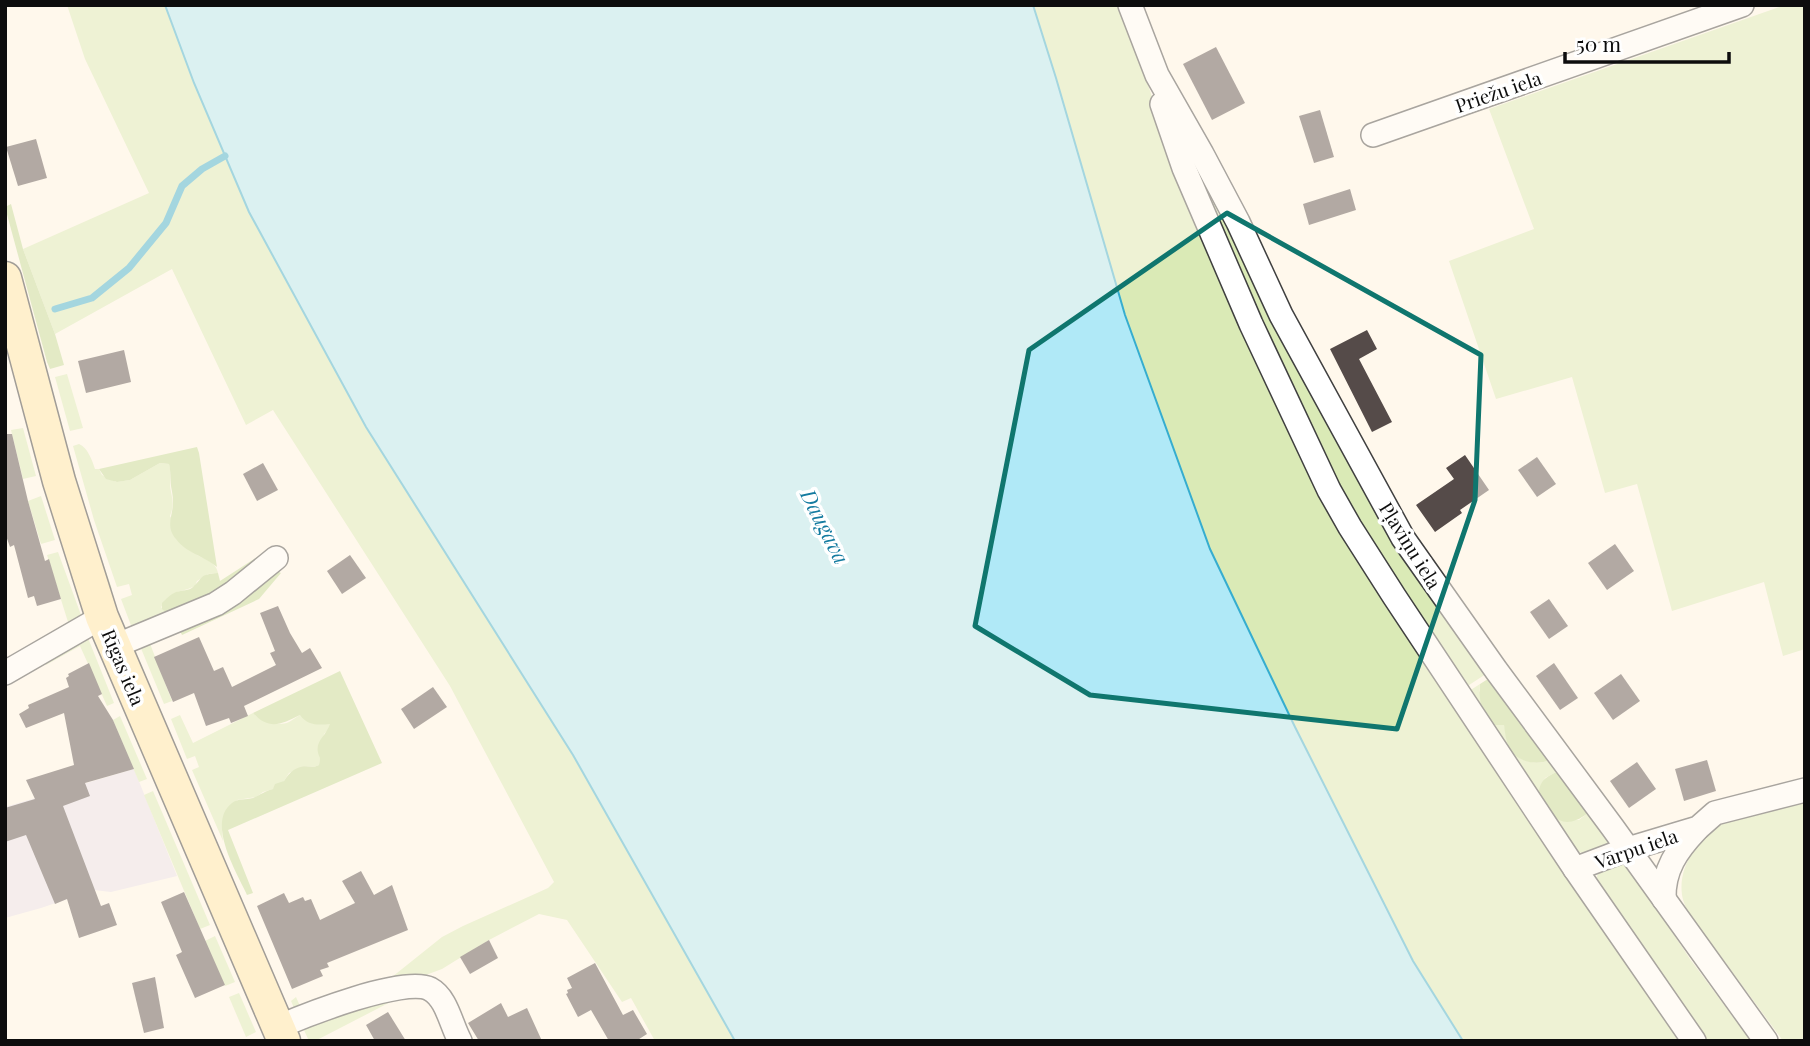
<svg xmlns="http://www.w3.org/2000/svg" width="1810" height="1046" font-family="'Playfair Display',serif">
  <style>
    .industrial { fill: #e8e0ec }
    .green { fill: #daeab6 }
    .forest { fill: #c0da95 }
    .water { fill: #b0e9f7; stroke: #36adcf; stroke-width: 2 }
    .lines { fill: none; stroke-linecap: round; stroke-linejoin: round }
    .stream { stroke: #36adcf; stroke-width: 7 }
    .building { fill: #554b49 }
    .street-casing { stroke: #404040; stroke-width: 26 }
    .secondary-casing { stroke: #2f2f2f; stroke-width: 35 }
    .street { stroke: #fff; stroke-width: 23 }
    .secondary { stroke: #ffe6a7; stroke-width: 32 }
    .marked { fill: none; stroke: #0f766e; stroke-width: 5; stroke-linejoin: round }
    .labels { text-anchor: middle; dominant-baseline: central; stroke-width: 7; stroke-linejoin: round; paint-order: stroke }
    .street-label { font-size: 19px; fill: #0d0d0d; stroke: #fff }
    .water-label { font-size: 21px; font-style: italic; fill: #147ba0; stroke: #fff }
  </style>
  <rect width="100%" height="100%" fill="#fff8ec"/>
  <!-- industrial -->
  <path class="industrial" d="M 134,769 L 177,876 L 111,892 L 94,890 L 41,908 L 5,918 L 5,807 Z"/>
  <!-- green -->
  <g class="green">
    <path d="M 67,5 L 165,5 L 194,83 L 249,212 L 366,427 L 573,755 L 735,1041 L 655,1041 L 631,998 L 622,1002 L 567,920 L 539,914 L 489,940 L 442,969 L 415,979 L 303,1007 L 294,1008 L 291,1001 L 296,997 L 300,1006 L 340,990 L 387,981 L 442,937 L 463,926 L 537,893 L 548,888 L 554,882 L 450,686 L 273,410 L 246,425 L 172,269 L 55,334 L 23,249 L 149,193 L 85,59 Z"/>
    <path d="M 1033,5 L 1121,5 L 1169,147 L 1302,450 L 1687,1041 L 1463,1041 L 1413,961 L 1295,727 L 1210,549 L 1125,315 L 1056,78 Z"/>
    <path d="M 1785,5 L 1805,5 L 1805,649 L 1783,656 L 1764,582 L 1672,611 L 1637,484 L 1605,493 L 1572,377 L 1496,399 L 1449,261 L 1534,229 L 1489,109 Z"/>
    <path d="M 1182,144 L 1191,147 L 1489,672 L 1463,689 L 1348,512 Z"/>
    <path d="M 67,374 L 83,428 L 70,431 L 55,377 Z"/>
    <path d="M 23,428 L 36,476 L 23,479 L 11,430 Z"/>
    <path d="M 79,444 C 88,448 92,460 95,469 L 99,469 L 102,475 L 116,482 L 130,480 L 160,463 L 169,464 C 171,471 170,475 170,482 C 170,496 176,500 170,516 C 175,525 184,546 192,552 C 201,559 215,559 218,573 L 208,574 L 197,581 L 195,586 L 188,589 L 177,592 L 161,607 L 167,613 L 132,628 L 121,599 L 132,595 L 129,584 L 117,587 L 94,520 L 73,446 Z"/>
    <path d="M 68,449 L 89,523 L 112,589 L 109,589 L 91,544 L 67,451 Z"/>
    <path d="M 41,496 L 55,540 L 41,544 L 28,501 Z"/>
    <path d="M 58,552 L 81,615 L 77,620 L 5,660 L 68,622 L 47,555 Z"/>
    <path d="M 86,638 L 88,638 L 114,703 L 107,706 L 80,646 L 46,665 L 43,659 Z"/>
    <path d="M 149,641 L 172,701 L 164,704 L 140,646 Z"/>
    <path d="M 1480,684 L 1479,691 C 1487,701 1497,711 1503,723 C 1507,730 1505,741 1510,749 C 1519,762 1537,766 1550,760 L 1558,771 L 1545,778 L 1538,798 L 1466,693 Z"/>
    <path d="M 253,713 C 261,722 278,727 289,722 C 293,720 296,717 300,715 L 331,724 L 329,729 L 324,734 L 319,765 L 314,767 L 307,766 L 289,773 L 284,781 L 273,789 L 263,792 L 256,797 L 237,800 L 222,831 L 223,841 L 192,770 L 199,767 L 195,756 L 187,759 L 171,719 L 180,715 L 193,743 Z"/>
    <path d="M 120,716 L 147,779 L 139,782 L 113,720 Z"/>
    <path d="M 153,791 L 210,925 L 200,929 L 144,795 Z"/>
    <path d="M 1805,799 L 1805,1041 L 1783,1041 C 1762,1012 1740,983 1719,954 C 1707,938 1685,915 1682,895 C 1678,866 1698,838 1722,824 C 1747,811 1777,807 1805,799 Z"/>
    <path d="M 1588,813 L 1612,843 C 1604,846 1593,853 1585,853 C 1569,853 1559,828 1551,816 L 1579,820 Z"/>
    <path d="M 1618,863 L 1627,867 L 1636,877 L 1690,959 L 1751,1041 L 1702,1041 L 1596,882 L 1598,872 Z"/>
    <path d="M 215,936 L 235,982 L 225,986 L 205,941 Z"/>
    <path d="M 239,993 L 256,1032 L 246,1037 L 229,997 Z"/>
    <path d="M 416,993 L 431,1003 L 420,996 L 404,995 L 315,1041 L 309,1041 L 303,1028 L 345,1008 Z"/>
  </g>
  <!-- forest -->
  <g class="forest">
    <path d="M 11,204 L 23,249 L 55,334 L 64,365 L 50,369 L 47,362 L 5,207 Z"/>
    <path d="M 197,447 L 199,453 L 217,567 C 204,556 186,553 176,539 C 165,526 173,516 173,502 C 173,496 172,492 171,486 C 170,478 171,472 169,464 L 160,463 L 130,480 L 117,482 L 106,479 L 99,469 Z"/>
    <path d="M 265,552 L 266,557 L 230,588 L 167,613 L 162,609 L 162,603 C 166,599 171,594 176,592 C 182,590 189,591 193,587 C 205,576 198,575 218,573 L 220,581 Z"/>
    <path d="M 275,570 L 281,573 L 259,599 L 182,635 L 179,629 Z"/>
    <path d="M 340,671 L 382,763 L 228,830 L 253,893 L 247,895 C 237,873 206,823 232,803 C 238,798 246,800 253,798 C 260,795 265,791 273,789 L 275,784 L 284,781 C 291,769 300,764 314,767 L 319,765 L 320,758 C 312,742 326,737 330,724 C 318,725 308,726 300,715 C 282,724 269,731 253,713 Z"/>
    <path d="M 1491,677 L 1550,760 C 1536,766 1517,762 1509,748 C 1506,741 1505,733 1504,725 L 1494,725 C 1482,715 1478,699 1480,684 Z"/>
    <path d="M 1558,771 L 1588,813 C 1563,832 1553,818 1538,798 C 1540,780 1543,779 1558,771 Z"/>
  </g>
  <!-- water -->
  <path class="water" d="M 165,5 L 1033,5 L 1056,78 L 1125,315 L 1210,549 L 1295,727 L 1413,961 L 1463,1041 L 735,1041 L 573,755 L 366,427 L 249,212 L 194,83 Z"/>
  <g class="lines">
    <!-- stream -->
    <path class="stream" d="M 55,309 L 92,298 L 129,268 L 166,223 L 182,186 L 202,169 L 225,156"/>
  </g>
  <!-- building -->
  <g class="building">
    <path d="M 1216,47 L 1245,103 L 1212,120 L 1183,64 Z"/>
    <path d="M 1320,110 L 1334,157 L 1314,163 L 1299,116 Z"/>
    <path d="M 36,139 L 47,178 L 18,186 L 6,147 Z"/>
    <path d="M 1350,189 L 1356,210 L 1309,225 L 1303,204 Z"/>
    <path d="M 1367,330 L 1377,349 L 1359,359 L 1392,422 L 1372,432 L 1330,349 Z"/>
    <path d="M 124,350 L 131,382 L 86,393 L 78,361 Z"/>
    <path d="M 5,434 L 12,434 L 28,501 L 45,561 L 49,559 L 61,599 L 37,606 L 34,596 L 28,598 L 14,545 L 10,547 L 5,533 Z"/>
    <path d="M 1465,455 L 1489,490 L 1460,510 L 1462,513 L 1435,532 L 1416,505 L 1454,479 L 1446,468 Z"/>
    <path d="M 1537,457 L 1556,484 L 1537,497 L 1518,470 Z"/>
    <path d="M 263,463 L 278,490 L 257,501 L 243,474 Z"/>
    <path d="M 1615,544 L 1634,571 L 1607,590 L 1588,563 Z"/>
    <path d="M 350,555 L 366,578 L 342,594 L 327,571 Z"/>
    <path d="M 1549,599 L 1568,626 L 1549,639 L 1530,612 Z"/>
    <path d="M 278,606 L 290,633 L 302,653 L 310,648 L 322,668 L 244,706 L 248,716 L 231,723 L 229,718 L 206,726 L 194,693 L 173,702 L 154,657 L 199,637 L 214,671 L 223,667 L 232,687 L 276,665 L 270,653 L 275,651 L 260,613 Z"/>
    <path d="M 89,663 L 102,694 L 98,696 L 113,720 L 134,769 L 85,783 L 90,796 L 63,806 L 101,906 L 109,903 L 117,925 L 79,938 L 67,899 L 55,904 L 26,835 L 5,842 L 5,808 L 35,799 L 26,780 L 74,765 L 64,713 L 26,728 L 19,714 L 29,708 L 28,705 L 69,687 L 66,678 L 69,676 L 68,674 Z"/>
    <path d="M 1554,663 L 1578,698 L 1560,710 L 1536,676 Z"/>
    <path d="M 1621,674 L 1640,701 L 1613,720 L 1594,693 Z"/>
    <path d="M 433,687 L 447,707 L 414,729 L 401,709 Z"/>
    <path d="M 1707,760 L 1716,791 L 1684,801 L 1675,769 Z"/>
    <path d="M 1637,762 L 1656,789 L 1629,808 L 1610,781 Z"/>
    <path d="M 361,871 L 374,895 L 392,885 L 408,930 L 327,963 L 329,967 L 320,970 L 323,976 L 292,989 L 257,906 L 284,893 L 289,903 L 303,897 L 305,901 L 311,899 L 320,920 L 355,903 L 342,881 Z"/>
    <path d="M 184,892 L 225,985 L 195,998 L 176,955 L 182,952 L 161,902 Z"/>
    <path d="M 489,940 L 498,958 L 470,974 L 460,957 Z"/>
    <path d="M 595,963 L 623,1015 L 633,1010 L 647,1034 L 636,1041 L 609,1041 L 591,1010 L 578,1017 L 566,994 L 568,993 L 567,990 L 572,988 L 567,978 Z"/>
    <path d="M 155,977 L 164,1028 L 144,1033 L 132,983 Z"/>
    <path d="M 501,1003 L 508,1017 L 527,1008 L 542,1041 L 479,1041 L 468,1023 Z"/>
    <path d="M 388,1012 L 406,1041 L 375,1041 L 366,1025 Z"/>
  </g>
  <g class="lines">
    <!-- street casing -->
    <g class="street-casing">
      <g id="street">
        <path d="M 1130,5 L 1157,75 L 1202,154 L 1238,222 L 1281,315 L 1403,538 L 1496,670 L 1613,828 L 1766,1041"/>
        <path d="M 1162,104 L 1184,168 L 1251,324 L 1329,490 L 1350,527 L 1394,596 L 1575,869 L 1694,1041"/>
        <path d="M 1373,135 L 1742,5"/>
        <path d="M 115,646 L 216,604 L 233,593 L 276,558"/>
        <path d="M 5,673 L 102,617"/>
        <path d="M 1575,869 L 1628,849 L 1698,828 L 1715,813 L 1805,790"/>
        <path d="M 1664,899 C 1663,870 1677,850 1696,830"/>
        <path d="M 278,1027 C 306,1015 404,976 430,989 C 447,998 451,1025 460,1041"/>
      </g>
    </g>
    <!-- secondary casing -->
    <g class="secondary-casing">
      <path id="secondary" d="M 5,278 L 59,481 L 102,617 L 284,1041"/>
    </g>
    <!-- street -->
    <use href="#street" class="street"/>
    <!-- secondary -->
    <use href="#secondary" class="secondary"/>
  </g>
  <!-- marked area -->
  <path d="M0 0H1810V1046H0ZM 1227,213 L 1481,355 L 1475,500 L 1397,729 L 1090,695 L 975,626 L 1029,350 Z" fill="#fff8ec" fill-opacity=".55" fill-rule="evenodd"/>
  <path class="marked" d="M 1227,213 L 1481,355 L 1475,500 L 1397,729 L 1090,695 L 975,626 L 1029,350 Z"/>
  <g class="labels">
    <!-- street labels -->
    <g class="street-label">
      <text transform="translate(1498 91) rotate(-19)">Priežu iela</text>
      <text transform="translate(1411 545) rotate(58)">Pļaviņu iela</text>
      <text transform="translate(124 667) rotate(67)">Rīgas iela</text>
      <text transform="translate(1636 848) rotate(-19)">Vārpu iela</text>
    </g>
    <!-- water labels -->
    <g class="water-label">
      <text transform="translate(826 526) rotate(63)">Daugava</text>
    </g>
  </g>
  <!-- border -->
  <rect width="1810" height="1046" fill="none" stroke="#0d0d0d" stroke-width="14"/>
  <!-- scale -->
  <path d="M1565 52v10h164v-10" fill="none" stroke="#0d0d0d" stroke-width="3.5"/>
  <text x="1576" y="52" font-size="21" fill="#0d0d0d" stroke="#ffffff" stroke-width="5" paint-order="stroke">50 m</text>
</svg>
